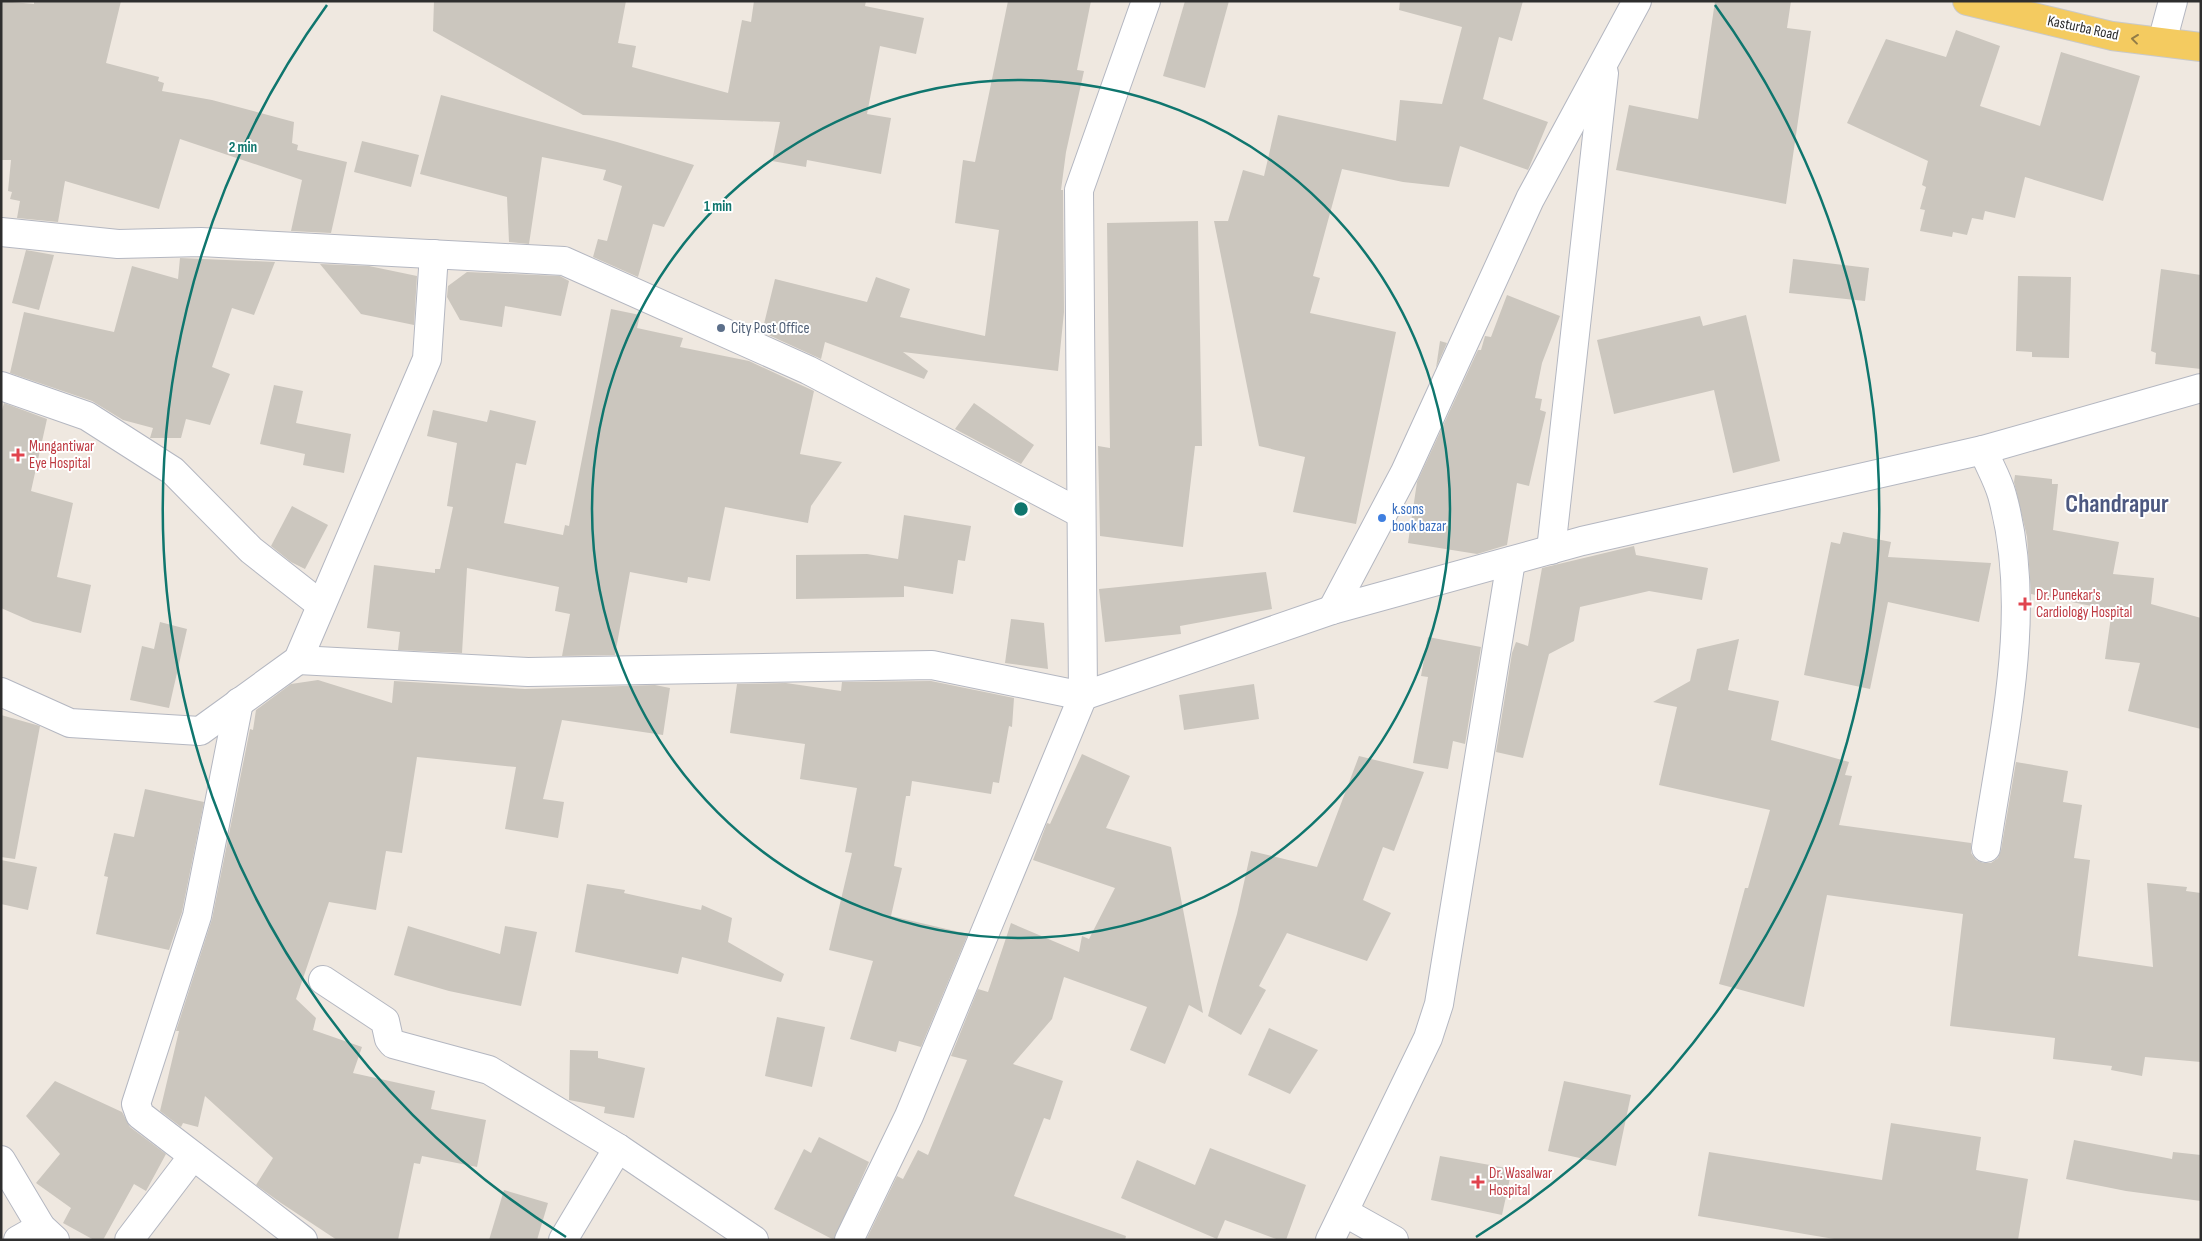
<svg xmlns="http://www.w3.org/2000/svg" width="2202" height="1241" font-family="'Sofia Sans Condensed',sans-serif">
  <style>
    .building { fill: #cbc6be }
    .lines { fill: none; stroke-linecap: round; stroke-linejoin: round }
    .minor-casing { stroke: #b4b7c1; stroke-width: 30 }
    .major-casing { stroke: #c9c9c9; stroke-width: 30 }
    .minor { stroke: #fff; stroke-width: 28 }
    .major { stroke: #f4cb60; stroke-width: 28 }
    .oneway { stroke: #917c47 }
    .ring { fill: none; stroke: #0f766e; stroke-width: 2.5 }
    .service-dot { fill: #5c6f8a; stroke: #fff; stroke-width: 2 }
    .health-dot { fill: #e0444e; stroke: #fff; stroke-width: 2 }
    .shop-dot { fill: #3f7fe0; stroke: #fff; stroke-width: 2 }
    .labels { text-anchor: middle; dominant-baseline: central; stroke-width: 4; stroke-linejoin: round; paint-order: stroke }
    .street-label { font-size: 15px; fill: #2e2e2e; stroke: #fff }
    .service-label { font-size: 15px; fill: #4e5e75; stroke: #fff; text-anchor: start }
    .health-label { font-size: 15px; fill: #be3a42; stroke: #fff; text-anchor: start }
    .shop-label { font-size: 15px; fill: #366cbe; stroke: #fff; text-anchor: start }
    .town-label { font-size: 25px; font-weight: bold; fill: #4c5880; stroke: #fff }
    .centre { fill: #0f766e; stroke: #fff; stroke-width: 2.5 }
    .ring-label { font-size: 15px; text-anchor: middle; font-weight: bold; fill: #0f766e; stroke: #fff; stroke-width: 4; stroke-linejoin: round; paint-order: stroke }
  </style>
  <rect width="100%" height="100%" fill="#efe8e0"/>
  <!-- building -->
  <g class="building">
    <path d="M 1,1 L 34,4 L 34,1 L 121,1 L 106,63 L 159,77 L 158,81 L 164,83 L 162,91 L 212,100 L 294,122 L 292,143 L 298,145 L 297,150 L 347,162 L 331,233 L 291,231 L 302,180 L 180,139 L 159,209 L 65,181 L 58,222 L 17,218 L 20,201 L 10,199 L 12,192 L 8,191 L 11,160 L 1,160 Z"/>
    <path d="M 434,1 L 626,1 L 618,43 L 636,46 L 632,67 L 728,93 L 742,20 L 751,22 L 754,1 L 866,1 L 865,6 L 924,18 L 916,54 L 880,46 L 867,114 L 891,118 L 881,174 L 807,160 L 806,167 L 772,161 L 780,122 L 583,115 L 433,31 Z"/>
    <path d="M 1008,1 L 1091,1 L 1077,70 L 1084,71 L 1066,152 L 1061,190 L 1063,190 L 1064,312 L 1058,371 L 903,352 L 928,371 L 924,379 L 825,342 L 821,359 L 762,332 L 775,279 L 867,302 L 876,277 L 910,289 L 900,317 L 985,336 L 999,230 L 955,223 L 963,160 L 975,162 Z"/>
    <path d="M 1185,1 L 1229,1 L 1205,88 L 1163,76 Z"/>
    <path d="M 1400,1 L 1523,1 L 1512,41 L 1499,37 L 1483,99 L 1548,122 L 1528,170 L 1460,146 L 1449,187 L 1403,182 L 1342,169 L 1313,276 L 1320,278 L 1310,313 L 1396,332 L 1356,524 L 1293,512 L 1305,457 L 1259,446 L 1214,221 L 1228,221 L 1243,170 L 1264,176 L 1278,115 L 1396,141 L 1400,100 L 1442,104 L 1462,27 L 1399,10 Z"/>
    <path d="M 1715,1 L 1791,1 L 1787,28 L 1811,31 L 1786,204 L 1616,170 L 1629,105 L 1698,119 Z"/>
    <path d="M 1956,30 L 2000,46 L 1980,106 L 2040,126 L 2061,52 L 2140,76 L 2103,201 L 2025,177 L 2015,218 L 1985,211 L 1983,220 L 1972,218 L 1967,235 L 1953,232 L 1952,237 L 1920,231 L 1925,210 L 1920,209 L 1926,187 L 1922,185 L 1928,161 L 1847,123 L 1886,39 L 1946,57 Z"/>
    <path d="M 441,95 L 617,142 L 694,165 L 664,227 L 653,224 L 638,277 L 593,257 L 598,239 L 607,241 L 622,186 L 603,180 L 606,170 L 542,157 L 529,244 L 509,242 L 507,197 L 420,174 Z"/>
    <path d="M 362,141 L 419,155 L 411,187 L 354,172 Z"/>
    <path d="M 1198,221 L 1202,446 L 1195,446 L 1183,547 L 1100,536 L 1098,446 L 1110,448 L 1107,223 Z"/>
    <path d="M 26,250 L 54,255 L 39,310 L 12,303 Z"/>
    <path d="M 180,258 L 275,262 L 254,315 L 232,308 L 212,367 L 230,374 L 210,425 L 186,419 L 181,438 L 150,438 L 153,428 L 123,420 L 92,401 L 10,373 L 24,312 L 114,332 L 132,266 L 178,279 Z"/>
    <path d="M 1793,259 L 1869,268 L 1865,301 L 1789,293 Z"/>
    <path d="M 320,264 L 369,266 L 417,276 L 414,325 L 361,314 Z"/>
    <path d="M 2161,269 L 2201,275 L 2201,369 L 2155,364 L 2156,353 L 2151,351 Z"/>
    <path d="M 467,272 L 560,276 L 569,281 L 561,316 L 505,306 L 502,327 L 460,320 L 447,297 L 448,286 Z"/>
    <path d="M 2018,276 L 2071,277 L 2069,358 L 2032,357 L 2032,352 L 2016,351 Z"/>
    <path d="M 1507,295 L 1560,316 L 1542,363 L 1535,398 L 1542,399 L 1540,410 L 1546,412 L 1529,486 L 1517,483 L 1507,545 L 1477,554 L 1408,543 L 1417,482 L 1478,350 L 1481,350 L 1485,336 L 1491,337 Z"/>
    <path d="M 611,309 L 640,315 L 637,328 L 683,338 L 680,347 L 749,361 L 814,391 L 800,454 L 842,462 L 811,506 L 808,523 L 725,507 L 710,581 L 688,577 L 687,583 L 630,572 L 615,655 L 562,656 L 570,614 L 555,611 L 559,587 L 467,568 L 462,653 L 398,650 L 400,632 L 367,628 L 374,565 L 435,573 L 435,569 L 440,569 L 453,507 L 447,506 L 457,443 L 427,436 L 433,410 L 487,422 L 490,410 L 536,421 L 526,465 L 516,463 L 504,523 L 563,535 L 565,525 L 569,526 Z"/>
    <path d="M 1746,315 L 1780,461 L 1733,473 L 1714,390 L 1614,414 L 1597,340 L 1700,316 L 1703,326 Z"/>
    <path d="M 1440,341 L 1447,343 L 1436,368 Z"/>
    <path d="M 274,385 L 303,391 L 296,423 L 351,434 L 344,473 L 303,465 L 305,454 L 260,444 Z"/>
    <path d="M 4,403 L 47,419 L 31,491 L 73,503 L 57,577 L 91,585 L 81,633 L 33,622 L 1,608 L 1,414 Z"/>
    <path d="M 974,403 L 1034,445 L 1021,464 L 955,429 Z"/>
    <path d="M 2015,475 L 2052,479 L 2052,484 L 2058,484 L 2053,530 L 2119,542 L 2113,574 L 2154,578 L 2151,604 L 2201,618 L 2201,729 L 2128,711 L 2140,663 L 2105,659 L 2112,610 L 2031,594 L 2027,537 L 2014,482 Z"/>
    <path d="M 292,506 L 328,525 L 305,569 L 291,562 L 271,546 Z"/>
    <path d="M 904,515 L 971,526 L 965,561 L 958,560 L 953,594 L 904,586 L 904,597 L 796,599 L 796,555 L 867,554 L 898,559 Z"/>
    <path d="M 1843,532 L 1891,542 L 1888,557 L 1991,563 L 1979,622 L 1888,602 L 1870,689 L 1804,675 L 1831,542 L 1840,544 Z"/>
    <path d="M 1634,546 L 1636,555 L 1708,568 L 1702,600 L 1649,591 L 1580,607 L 1574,641 L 1549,654 L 1523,758 L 1496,752 L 1512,653 L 1516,642 L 1528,646 L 1542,568 Z"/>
    <path d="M 1266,572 L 1272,609 L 1180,626 L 1181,634 L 1105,642 L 1099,589 Z"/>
    <path d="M 1011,619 L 1044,623 L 1048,669 L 1005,663 Z"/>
    <path d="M 160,622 L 187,629 L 169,708 L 130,700 L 142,646 L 154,649 Z"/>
    <path d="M 1428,637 L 1481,647 L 1465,744 L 1453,741 L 1448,769 L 1413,763 L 1428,677 L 1421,676 Z"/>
    <path d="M 1739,639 L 1728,690 L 1779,701 L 1771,740 L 1849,762 L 1845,775 L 1852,776 L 1839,825 L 1971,843 L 1971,853 L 1976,860 L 1983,863 L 1991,863 L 1998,858 L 2001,850 L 2016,762 L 2068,771 L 2063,802 L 2082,805 L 2074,858 L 2090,860 L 2078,956 L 2153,967 L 2147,883 L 2187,887 L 2186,891 L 2201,893 L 2201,1062 L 2145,1057 L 2142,1076 L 2111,1070 L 2112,1066 L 2053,1059 L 2055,1038 L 1950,1026 L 1963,914 L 1827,895 L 1804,1007 L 1719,984 L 1745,888 L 1748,888 L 1770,810 L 1659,785 L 1677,707 L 1653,702 L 1690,681 L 1697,649 Z"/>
    <path d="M 318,680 L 392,703 L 394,681 L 525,689 L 655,685 L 670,688 L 663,735 L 562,720 L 543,799 L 564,802 L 558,838 L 505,829 L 516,767 L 417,757 L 402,853 L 386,851 L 376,910 L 329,902 L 296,999 L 316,1018 L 313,1030 L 362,1047 L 353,1073 L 435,1091 L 431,1109 L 486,1120 L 477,1167 L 422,1156 L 420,1164 L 414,1163 L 398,1240 L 337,1240 L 281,1203 L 256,1185 L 273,1158 L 205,1096 L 198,1127 L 183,1123 L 181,1127 L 160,1111 L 179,1031 L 176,1031 L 212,919 L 250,729 L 253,730 L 256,710 L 291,684 Z"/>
    <path d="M 931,681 L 1014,698 L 1012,727 L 1009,726 L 999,783 L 993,782 L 991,794 L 912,781 L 910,796 L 906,796 L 894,866 L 902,868 L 891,916 L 968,934 L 921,1047 L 899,1041 L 896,1052 L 850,1039 L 873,961 L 829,950 L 852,853 L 845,852 L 857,788 L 800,779 L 805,744 L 730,733 L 737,684 L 786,683 L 841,691 L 842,682 Z"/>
    <path d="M 1254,684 L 1259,719 L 1184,730 L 1179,695 Z"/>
    <path d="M 1,715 L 40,726 L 15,859 L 1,857 Z"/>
    <path d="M 1082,754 L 1130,776 L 1106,828 L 1171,847 L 1203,1013 L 1189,1005 L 1165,1064 L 1130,1050 L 1147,1007 L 1064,977 L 1052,1019 L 1013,1064 L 1063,1081 L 1050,1120 L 1044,1118 L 1014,1196 L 1126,1236 L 1125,1240 L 866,1240 L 897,1176 L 903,1179 L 918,1150 L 928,1155 L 967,1060 L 951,1056 L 978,989 L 988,992 L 1011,923 L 1079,952 L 1082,936 L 1089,939 L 1115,888 L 1033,860 L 1047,823 L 1050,824 Z"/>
    <path d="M 1359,756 L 1424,772 L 1394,851 L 1383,847 L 1363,900 L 1391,913 L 1367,961 L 1287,933 L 1259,986 L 1266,990 L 1241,1035 L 1208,1016 L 1237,914 L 1251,851 L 1317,867 Z"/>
    <path d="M 145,789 L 204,802 L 182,912 L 169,950 L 96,934 L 108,877 L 104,876 L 114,833 L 134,837 Z"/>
    <path d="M 1,860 L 37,867 L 28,910 L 1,904 Z"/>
    <path d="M 587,884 L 625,890 L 624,893 L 701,910 L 702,905 L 732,918 L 728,942 L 784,974 L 781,982 L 682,957 L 678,974 L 575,952 Z"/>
    <path d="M 408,926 L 500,954 L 505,926 L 537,932 L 521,1006 L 449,991 L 394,975 Z"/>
    <path d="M 777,1017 L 825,1027 L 812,1087 L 765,1076 Z"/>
    <path d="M 1269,1028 L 1318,1050 L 1290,1094 L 1248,1075 Z"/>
    <path d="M 570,1050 L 598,1051 L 598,1058 L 645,1068 L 634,1118 L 604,1113 L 605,1107 L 569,1100 Z"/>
    <path d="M 55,1081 L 122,1112 L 130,1127 L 166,1154 L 146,1191 L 134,1184 L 103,1240 L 94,1240 L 63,1223 L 71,1208 L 36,1183 L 60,1154 L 26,1116 Z"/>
    <path d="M 1564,1081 L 1631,1095 L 1616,1166 L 1548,1151 Z"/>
    <path d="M 1891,1123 L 1981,1137 L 1976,1170 L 2028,1179 L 2018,1240 L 1840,1240 L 1698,1216 L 1709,1152 L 1882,1180 Z"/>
    <path d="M 819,1137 L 869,1162 L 834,1240 L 774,1209 L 804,1149 L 811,1153 Z"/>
    <path d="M 2074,1140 L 2172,1159 L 2173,1152 L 2201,1155 L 2201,1201 L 2126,1191 L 2066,1179 Z"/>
    <path d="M 1210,1148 L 1306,1185 L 1286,1240 L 1279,1240 L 1225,1220 L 1217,1239 L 1121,1198 L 1137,1160 L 1195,1185 Z"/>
    <path d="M 1440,1156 L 1512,1169 L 1502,1215 L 1431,1200 Z"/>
    <path d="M 504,1190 L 548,1203 L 537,1240 L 489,1240 Z"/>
  </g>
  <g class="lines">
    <!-- minor casing -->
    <g class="minor-casing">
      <g id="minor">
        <path d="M 2162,42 L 2173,1"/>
        <path d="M 1,232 L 118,244 L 201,242 L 564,261 L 808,370 L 1080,513"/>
        <path d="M 1,386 L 87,416 L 173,471 L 251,550 L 321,605"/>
        <path d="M 1983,450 C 1989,465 1998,480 2002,495 C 2034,610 2003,734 1986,848"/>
        <path d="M 1551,550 L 1604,73"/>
        <path d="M 1332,610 L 1405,472 L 1530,199 L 1637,1"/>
        <path d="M 298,660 L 528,672 L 932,665 L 1083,696 L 1332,610 L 1582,541 L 1983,450 L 2201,388"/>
        <path d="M 1,692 L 70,723 L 200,731 L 298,660 L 427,359 L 434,254"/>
        <path d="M 239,702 L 197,916 L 136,1104 L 140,1115 L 303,1240"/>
        <path d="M 323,980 L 385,1021 L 389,1039 L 393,1044 L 489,1070 L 618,1148 L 754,1240"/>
        <path d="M 1,1160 L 41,1227 L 55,1240"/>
        <path d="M 1344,1212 L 1394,1240"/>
        <path d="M 18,1240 L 41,1227"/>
        <path d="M 129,1240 L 193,1156"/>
        <path d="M 563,1240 L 618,1148"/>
        <path d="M 849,1240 L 909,1116 L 1083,696 L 1079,190 L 1146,1"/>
        <path d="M 1330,1240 L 1428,1038 L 1439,1004 L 1511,561"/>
      </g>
    </g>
    <!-- major casing -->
    <g class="major-casing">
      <path id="major" d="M 1967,1 L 2112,36 L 2201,47"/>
    </g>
    <!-- minor -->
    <use href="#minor" class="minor"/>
    <!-- major -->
    <use href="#major" class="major"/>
  </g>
  <!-- one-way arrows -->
  <defs><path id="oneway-chevron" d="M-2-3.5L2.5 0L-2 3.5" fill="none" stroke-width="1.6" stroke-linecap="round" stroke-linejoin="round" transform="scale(1.25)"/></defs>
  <use class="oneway" href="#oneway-chevron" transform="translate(2135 39) rotate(-173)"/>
  <!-- distance rings -->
  <g class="ring">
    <circle cx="1021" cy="509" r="429"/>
    <path d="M566 1237A858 858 0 0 1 327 5M1715 5A858 858 0 0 1 1476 1237"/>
  </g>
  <!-- markers -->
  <circle class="service-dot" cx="721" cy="328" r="5"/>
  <g class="health-dot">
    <path d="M15.5 447.5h5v5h5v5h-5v5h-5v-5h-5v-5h5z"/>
    <path d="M2022.5 596.5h5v5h5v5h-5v5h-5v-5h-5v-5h5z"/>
    <path d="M1475.5 1174.5h5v5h5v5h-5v5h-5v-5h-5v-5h5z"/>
  </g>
  <circle class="shop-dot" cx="1382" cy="518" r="5"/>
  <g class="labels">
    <!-- street labels -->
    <g class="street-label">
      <text transform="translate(2083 28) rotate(12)">Kasturba Road</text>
    </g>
    <!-- service labels -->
    <g class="service-label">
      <text x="731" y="328">City Post Office</text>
    </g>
    <!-- health labels -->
    <g class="health-label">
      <text x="29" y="446">Mungantiwar<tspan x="29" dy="17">Eye Hospital</tspan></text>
      <text x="2036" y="595">Dr. Punekar's<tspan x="2036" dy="17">Cardiology Hospital</tspan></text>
      <text x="1489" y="1173">Dr. Wasalwar<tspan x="1489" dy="17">Hospital</tspan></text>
    </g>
    <!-- shop labels -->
    <g class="shop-label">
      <text x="1392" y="509">k.sons<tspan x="1392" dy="17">book bazar</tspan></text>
    </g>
    <!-- town labels -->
    <g class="town-label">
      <text x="2117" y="504">Chandrapur</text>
    </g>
  </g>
  <circle cx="1021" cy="509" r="8" class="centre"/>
  <g class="ring-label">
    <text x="243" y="152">2 min</text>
    <text x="718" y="211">1 min</text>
  </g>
  <!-- border -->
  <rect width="2202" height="1241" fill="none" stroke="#2e2e2e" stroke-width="5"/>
</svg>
